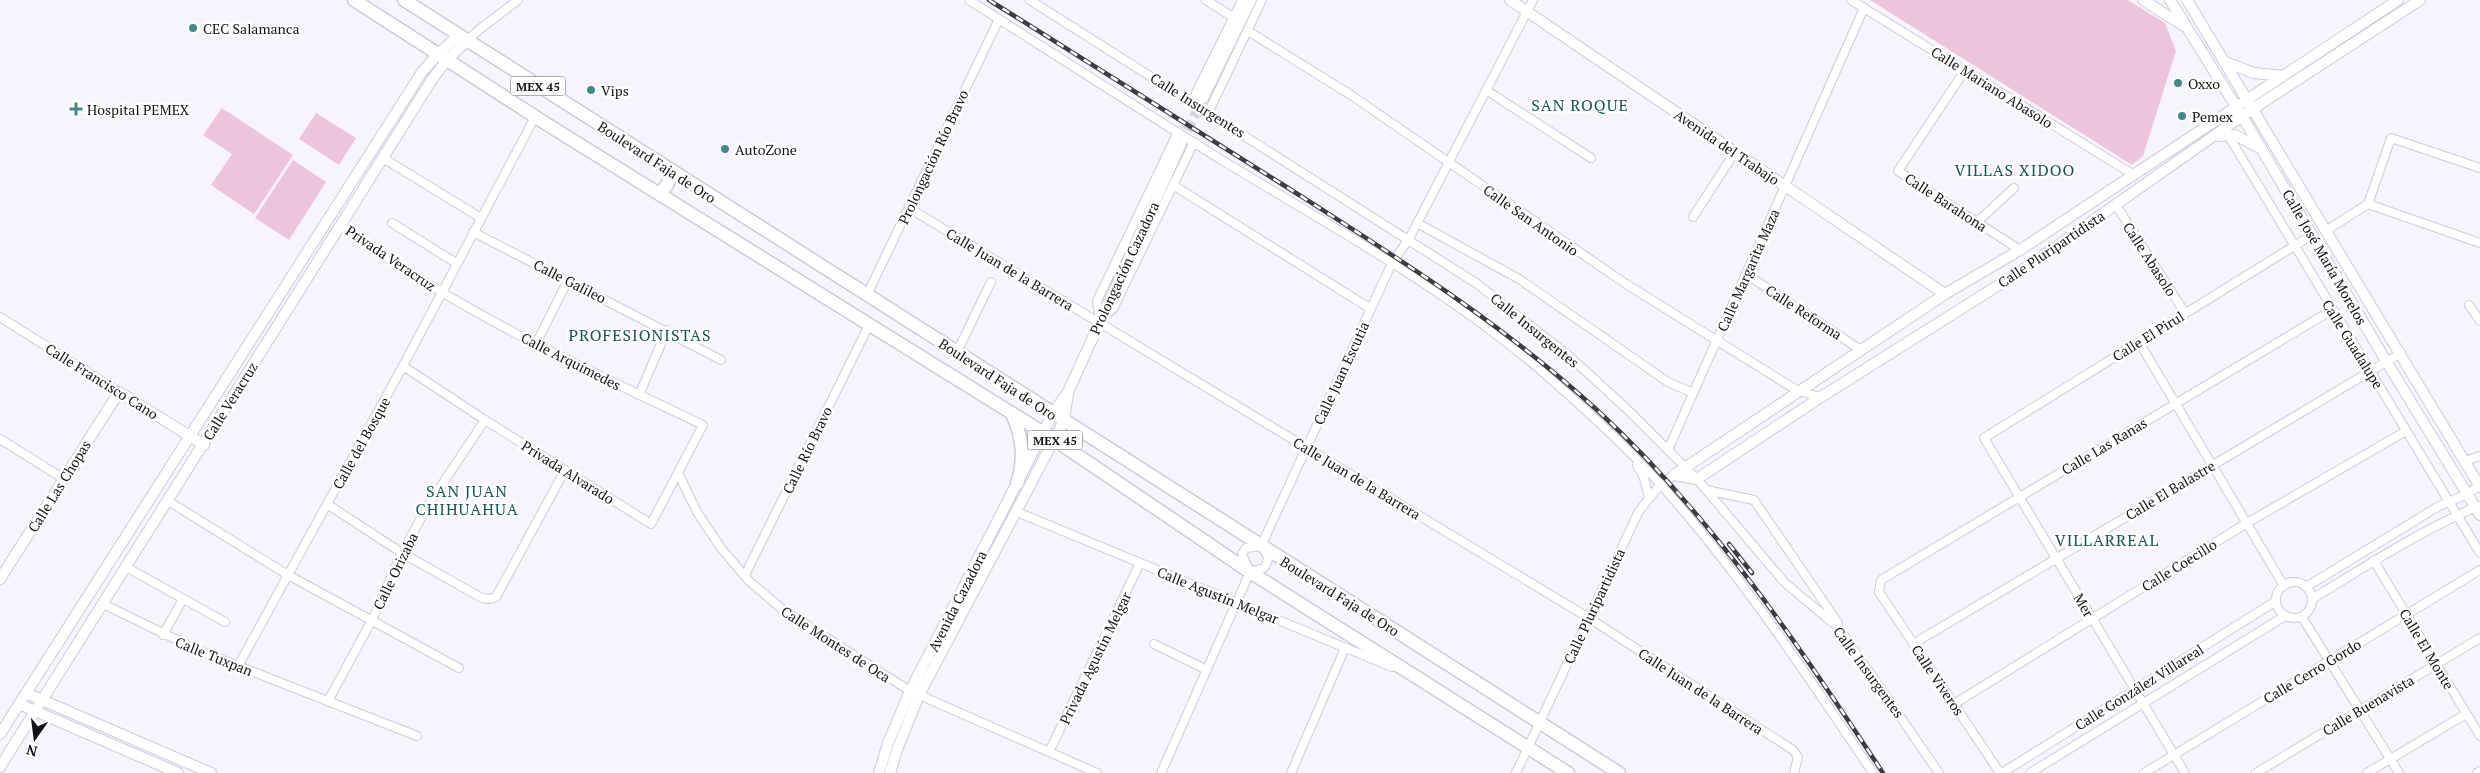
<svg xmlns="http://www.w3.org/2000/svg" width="2480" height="773" font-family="'PT Serif',serif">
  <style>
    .green { fill: #ecc5db }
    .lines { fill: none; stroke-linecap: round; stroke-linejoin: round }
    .tertiary-tunnel { stroke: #d5d2db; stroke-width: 10; stroke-dasharray: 10 5; stroke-linecap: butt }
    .minor-casing { stroke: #cfc8dc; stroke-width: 10 }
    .tertiary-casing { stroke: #cfc8dc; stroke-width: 12 }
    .primary-casing { stroke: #cfc8dc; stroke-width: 15 }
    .minor { stroke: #fff; stroke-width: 8 }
    .tertiary { stroke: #fff; stroke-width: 10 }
    .primary { stroke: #fff; stroke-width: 12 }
    .rail-casing { stroke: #3e3b42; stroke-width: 4.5 }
    .rail { stroke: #fff; stroke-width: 2.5; stroke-dasharray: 8; stroke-linecap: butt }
    .poi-dot { fill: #40888b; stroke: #fff; stroke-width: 2 }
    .labels { text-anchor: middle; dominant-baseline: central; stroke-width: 5; stroke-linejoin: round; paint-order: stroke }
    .shield { fill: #fff; stroke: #5a585d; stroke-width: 1 }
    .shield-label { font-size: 12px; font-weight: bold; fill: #141118 }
    .poi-label { font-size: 14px; fill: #141118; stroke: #fff; text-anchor: start }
    .street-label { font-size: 14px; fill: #141118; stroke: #fff }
    .quarter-label { font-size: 16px; letter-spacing: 1px; fill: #175456; stroke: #fff }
  </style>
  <rect width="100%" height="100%" fill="#f7f4fd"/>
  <!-- green -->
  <g class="green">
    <path d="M 1870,0 L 2128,0 L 2165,23 L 2176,51 L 2143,156 L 2132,165 Z"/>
    <path d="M 222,108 L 293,155 L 254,214 L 211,185 L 232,154 L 203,135 Z"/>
    <path d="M 316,113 L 356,138 L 339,165 L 299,139 Z"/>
    <path d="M 293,160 L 326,182 L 289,240 L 255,218 Z"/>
  </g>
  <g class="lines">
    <!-- tertiary-tunnel -->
    <path class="tertiary-tunnel" d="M 1181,144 L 1203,98"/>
    <!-- minor casing -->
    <g class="minor-casing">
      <g id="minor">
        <path d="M 969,0 C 1054,54 1139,109 1225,162 C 1337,230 1454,293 1552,380 C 1597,420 1643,462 1681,508 C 1752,591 1812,683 1873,773"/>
        <path d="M 1030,0 L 1476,283 L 1569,356 L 1627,409 L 1697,479 L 1785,583 L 1839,628 L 1939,773"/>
        <path d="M 1206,0 L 1233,17"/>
        <path d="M 1851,0 L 2134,175"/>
        <path d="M 1248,31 L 1351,95 L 1626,284 L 1798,391 L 1821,397"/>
        <path d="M 467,41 L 480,29 L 518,0"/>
        <path d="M 1965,70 L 1898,171 L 2020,250"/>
        <path d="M 1486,90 L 1591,158"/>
        <path d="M 1192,101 L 1242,0"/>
        <path d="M 1209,111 L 1262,0"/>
        <path d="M 2228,135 L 2480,553"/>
        <path d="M 383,158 L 481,218"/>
        <path d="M 1173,185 L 1371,309"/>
        <path d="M 2368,204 L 2391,138 L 2480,168"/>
        <path d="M 2368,204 L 2480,243"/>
        <path d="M 2116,205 L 2185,313"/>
        <path d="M 909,208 L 1589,618 L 1793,750 L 1798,757 L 1794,773"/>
        <path d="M 1693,217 L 1735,152"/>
        <path d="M 1977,222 L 2014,188"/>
        <path d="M 392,223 L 456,263"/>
        <path d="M 1417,223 L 1519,279 L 1668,382 L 1693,393"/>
        <path d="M 341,225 C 451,308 579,366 703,425 L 651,524 L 485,420 L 403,366"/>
        <path d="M 2327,230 L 2368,204"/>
        <path d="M 473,232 L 721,360"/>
        <path d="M 1746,274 L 1861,350"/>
        <path d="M 867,295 L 999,19"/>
        <path d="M 2469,305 L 2480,321"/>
        <path d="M 0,317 L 119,392"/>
        <path d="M 1103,317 L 1113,309 L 1194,142"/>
        <path d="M 1100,320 L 1097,301 L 1178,132"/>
        <path d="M 2139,342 L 2284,586"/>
        <path d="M 536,344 L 568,280"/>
        <path d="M 957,352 L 991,282"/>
        <path d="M 639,395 L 667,330"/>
        <path d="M 0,439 L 64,479"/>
        <path d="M 1668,450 L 1864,8"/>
        <path d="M 2465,461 L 2480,456"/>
        <path d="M 1637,465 L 1644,478 L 1649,498"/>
        <path d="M 678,473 L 697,512 L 721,548 L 749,581 L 782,609 L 910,691 L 1097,773"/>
        <path d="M 1706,490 L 1754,500 L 1838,623"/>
        <path d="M 168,501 L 288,575 L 459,668"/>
        <path d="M 327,504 L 402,553 L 482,598 L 489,599 L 496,597 L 565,470"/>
        <path d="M 1017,512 L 1392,667"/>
        <path d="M 1261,546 L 1392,263 L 1409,239 L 1533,0"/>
        <path d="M 2374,561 L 2480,736"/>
        <path d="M 126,567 L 225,622"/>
        <path d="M 1248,568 L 1242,554 L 1246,548 L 1261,546"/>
        <path d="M 1250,572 L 1264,568 C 1269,560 1269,557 1264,550"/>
        <path d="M 745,575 L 869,325"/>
        <circle cx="2294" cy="600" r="18"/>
        <path d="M 2306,587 L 2439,506 L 2468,494 L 2480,485"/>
        <path d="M 2312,599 C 2366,566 2420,531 2478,506"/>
        <path d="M 103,604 L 200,651 L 417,736"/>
        <path d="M 2302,617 L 2399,773"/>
        <path d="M 163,635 L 183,599"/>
        <path d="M 1154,644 L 1207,670"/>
        <path d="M 1913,644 L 2401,353"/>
        <path d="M 238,666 L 403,366 L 535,117"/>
        <path d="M 328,701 L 372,620 L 402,553 L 427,507 L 485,420"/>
        <path d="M 1954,704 L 2247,523 L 2406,431"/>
        <path d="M 1049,752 L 1140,563"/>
        <path d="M 1161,773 L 1250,572"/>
        <path d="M 1291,773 L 1345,648"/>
        <path d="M 1516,773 L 1639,511 L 1659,486 L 1674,475"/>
        <path d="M 2000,773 L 1879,592 L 1881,580 L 2332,310"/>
        <path d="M 2002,773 L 2276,601"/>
        <path d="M 2030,773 L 2285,616"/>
        <path d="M 2144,773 L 2480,570"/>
        <path d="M 2185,773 L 1984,438 L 2312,235"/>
        <path d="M 2256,773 L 2480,638"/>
        <path d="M 2367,773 L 2466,714"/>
        <path d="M 2477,773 L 2480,771"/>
      </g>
    </g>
    <!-- tertiary casing -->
    <g class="tertiary-casing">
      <g id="tertiary">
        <path d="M 1510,0 L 1945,294"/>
        <path d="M 2143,0 L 2184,26"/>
        <path d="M 2170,0 L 2248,126 L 2386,361 L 2480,515"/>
        <path d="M 2187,0 L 2480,487"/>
        <path d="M 2225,62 L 2254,73 L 2283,76"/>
        <path d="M 1203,98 L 1251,0"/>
        <path d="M 2216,136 L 2235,135 L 2258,147"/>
        <path d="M 1674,475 L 1697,479 L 1821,397 L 2021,271 L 2242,116 L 2420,0"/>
        <path d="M 1674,475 L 1945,294 L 2020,250 L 2398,0"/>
        <path d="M 0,579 L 119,392 L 204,445"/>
        <path d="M 26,693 L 211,773"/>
        <path d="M 19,704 L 178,773"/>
        <path d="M 0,734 L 422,72 L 438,54 L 459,35"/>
        <path d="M 0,767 L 433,78 L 447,60 L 467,41"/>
        <path d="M 879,773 L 888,743 L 910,691 L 1053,413 L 1068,392 L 1181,144"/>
        <path d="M 890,773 L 897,750 L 919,695 L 1064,421 L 1068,393"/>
      </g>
    </g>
    <!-- primary casing -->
    <g class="primary-casing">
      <g id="primary">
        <path d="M 354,0 L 545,123 L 1055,440 L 1250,572 L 1568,773"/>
        <path d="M 404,0 L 1619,773"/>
        <path d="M 659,194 L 667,185 L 673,172"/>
        <path d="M 1012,414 C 1023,438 1025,459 1017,484"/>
      </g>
    </g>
    <!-- minor -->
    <use href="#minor" class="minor"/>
    <!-- tertiary -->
    <use href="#tertiary" class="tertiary"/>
    <!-- primary -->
    <use href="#primary" class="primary"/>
    <!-- rail casing -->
    <g class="rail-casing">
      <g id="rail">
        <path d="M 989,0 C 1088,62 1186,124 1285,186 C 1393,255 1502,323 1597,410 C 1711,515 1799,645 1883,773"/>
        <path d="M 1729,544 L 1752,573"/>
      </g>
    </g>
    <!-- rail -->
    <use href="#rail" class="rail"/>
  </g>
  <!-- markers -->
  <g class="poi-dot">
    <circle cx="193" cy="28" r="5"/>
    <circle cx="2178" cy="83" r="5"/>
    <circle cx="591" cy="90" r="5"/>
    <path d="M73.5 101.5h5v5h5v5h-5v5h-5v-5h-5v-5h5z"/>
    <circle cx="2182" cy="116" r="5"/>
    <circle cx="725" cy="149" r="5"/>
  </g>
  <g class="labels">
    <!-- shield labels -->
    <g class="shield">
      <rect x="510.5" y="76.5" width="55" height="19" rx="4"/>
      <rect x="1027.5" y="430.5" width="55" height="19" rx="4"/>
    </g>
    <g class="shield-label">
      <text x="538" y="86">MEX 45</text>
      <text x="1055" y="440">MEX 45</text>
    </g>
    <!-- poi labels -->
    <g class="poi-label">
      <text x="203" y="28">CEC Salamanca</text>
      <text x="2188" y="83">Oxxo</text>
      <text x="601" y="90">Vips</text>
      <text x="87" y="109">Hospital PEMEX</text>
      <text x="2192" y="116">Pemex</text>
      <text x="735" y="149">AutoZone</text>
    </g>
    <!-- street labels -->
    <g class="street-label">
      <text transform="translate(1992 87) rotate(32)">Calle Mariano Abasolo</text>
      <text transform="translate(1198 105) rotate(32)">Calle Insurgentes</text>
      <text transform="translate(1727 147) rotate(34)">Avenida del Trabajo</text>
      <text transform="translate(933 157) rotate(-65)">Prolongación Río Bravo</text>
      <text transform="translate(657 162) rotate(33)">Boulevard Faja de Oro</text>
      <text transform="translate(1946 202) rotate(33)">Calle Barahona</text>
      <text transform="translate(1531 220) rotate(35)">Calle San Antonio</text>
      <text transform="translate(2051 249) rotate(-34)">Calle Pluripartidista</text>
      <text transform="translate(2325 257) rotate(60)">Calle José María Morelos</text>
      <text transform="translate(391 258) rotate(34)">Privada Veracruz</text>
      <text transform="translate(2150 259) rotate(57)">Calle Abasolo</text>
      <text transform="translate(1124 268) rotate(-65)">Prolongación Cazadora</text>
      <text transform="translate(1010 269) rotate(31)">Calle Juan de la Barrera</text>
      <text transform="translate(1748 270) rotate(-66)">Calle Margarita Maza</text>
      <text transform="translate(570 281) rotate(27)">Calle Galileo</text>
      <text transform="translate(1804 312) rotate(33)">Calle Reforma</text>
      <text transform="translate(1535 330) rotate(39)">Calle Insurgentes</text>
      <text transform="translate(2148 336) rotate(-32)">Calle El Pirul</text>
      <text transform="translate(2353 344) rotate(58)">Calle Guadalupe</text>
      <text transform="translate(571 361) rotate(27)">Calle Arquímedes</text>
      <text transform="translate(1341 373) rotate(-65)">Calle Juan Escutia</text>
      <text transform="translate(998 379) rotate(33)">Boulevard Faja de Oro</text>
      <text transform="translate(102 381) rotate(32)">Calle Francisco Cano</text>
      <text transform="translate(230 401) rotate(-58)">Calle Veracruz</text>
      <text transform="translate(361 443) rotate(-61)">Calle del Bosque</text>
      <text transform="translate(2104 446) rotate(-31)">Calle Las Ranas</text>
      <text transform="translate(807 450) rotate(-64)">Calle Río Bravo</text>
      <text transform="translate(568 472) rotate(32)">Privada Alvarado</text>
      <text transform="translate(1357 478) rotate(31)">Calle Juan de la Barrera</text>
      <text transform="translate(59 486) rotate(-58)">Calle Las Chopas</text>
      <text transform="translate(2170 490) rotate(-31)">Calle El Balastre</text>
      <text transform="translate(2179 565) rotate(-32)">Calle Coecillo</text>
      <text transform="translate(395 571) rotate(-64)">Calle Orizaba</text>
      <text transform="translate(1218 595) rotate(22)">Calle Agustín Melgar</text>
      <text transform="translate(1340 596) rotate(32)">Boulevard Faja de Oro</text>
      <text transform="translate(957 601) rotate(-63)">Avenida Cazadora</text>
      <text transform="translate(2084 605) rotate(59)">Mer</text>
      <text transform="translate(1594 606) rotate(-65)">Calle Pluripartidista</text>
      <text transform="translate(836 644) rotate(33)">Calle Montes de Oca</text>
      <text transform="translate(2427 649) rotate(59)">Calle El Monte</text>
      <text transform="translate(214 656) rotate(22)">Calle Tuxpan</text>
      <text transform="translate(1095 658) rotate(-64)">Privada Agustín Melgar</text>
      <text transform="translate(2312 671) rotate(-31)">Calle Cerro Gordo</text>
      <text transform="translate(1869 672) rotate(54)">Calle Insurgentes</text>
      <text transform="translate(1938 680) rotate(56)">Calle Viveros</text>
      <text transform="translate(2139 687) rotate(-32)">Calle González Villareal</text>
      <text transform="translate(1701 691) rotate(33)">Calle Juan de la Barrera</text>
      <text transform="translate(2368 705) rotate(-31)">Calle Buenavista</text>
    </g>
    <!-- quarter labels -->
    <g class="quarter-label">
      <text x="1580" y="105">SAN ROQUE</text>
      <text x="2015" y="170">VILLAS XIDOO</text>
      <text x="640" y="335">PROFESIONISTAS</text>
      <text x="467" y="491">SAN JUAN<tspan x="467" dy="18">CHIHUAHUA</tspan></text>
      <text x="2107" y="540">VILLARREAL</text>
    </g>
  </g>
  <!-- north arrow -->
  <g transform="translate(35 738) rotate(194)" stroke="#ffffff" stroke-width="4" paint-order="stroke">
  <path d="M0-4L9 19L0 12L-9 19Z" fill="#141118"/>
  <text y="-8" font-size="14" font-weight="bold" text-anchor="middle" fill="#141118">N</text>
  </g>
</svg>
